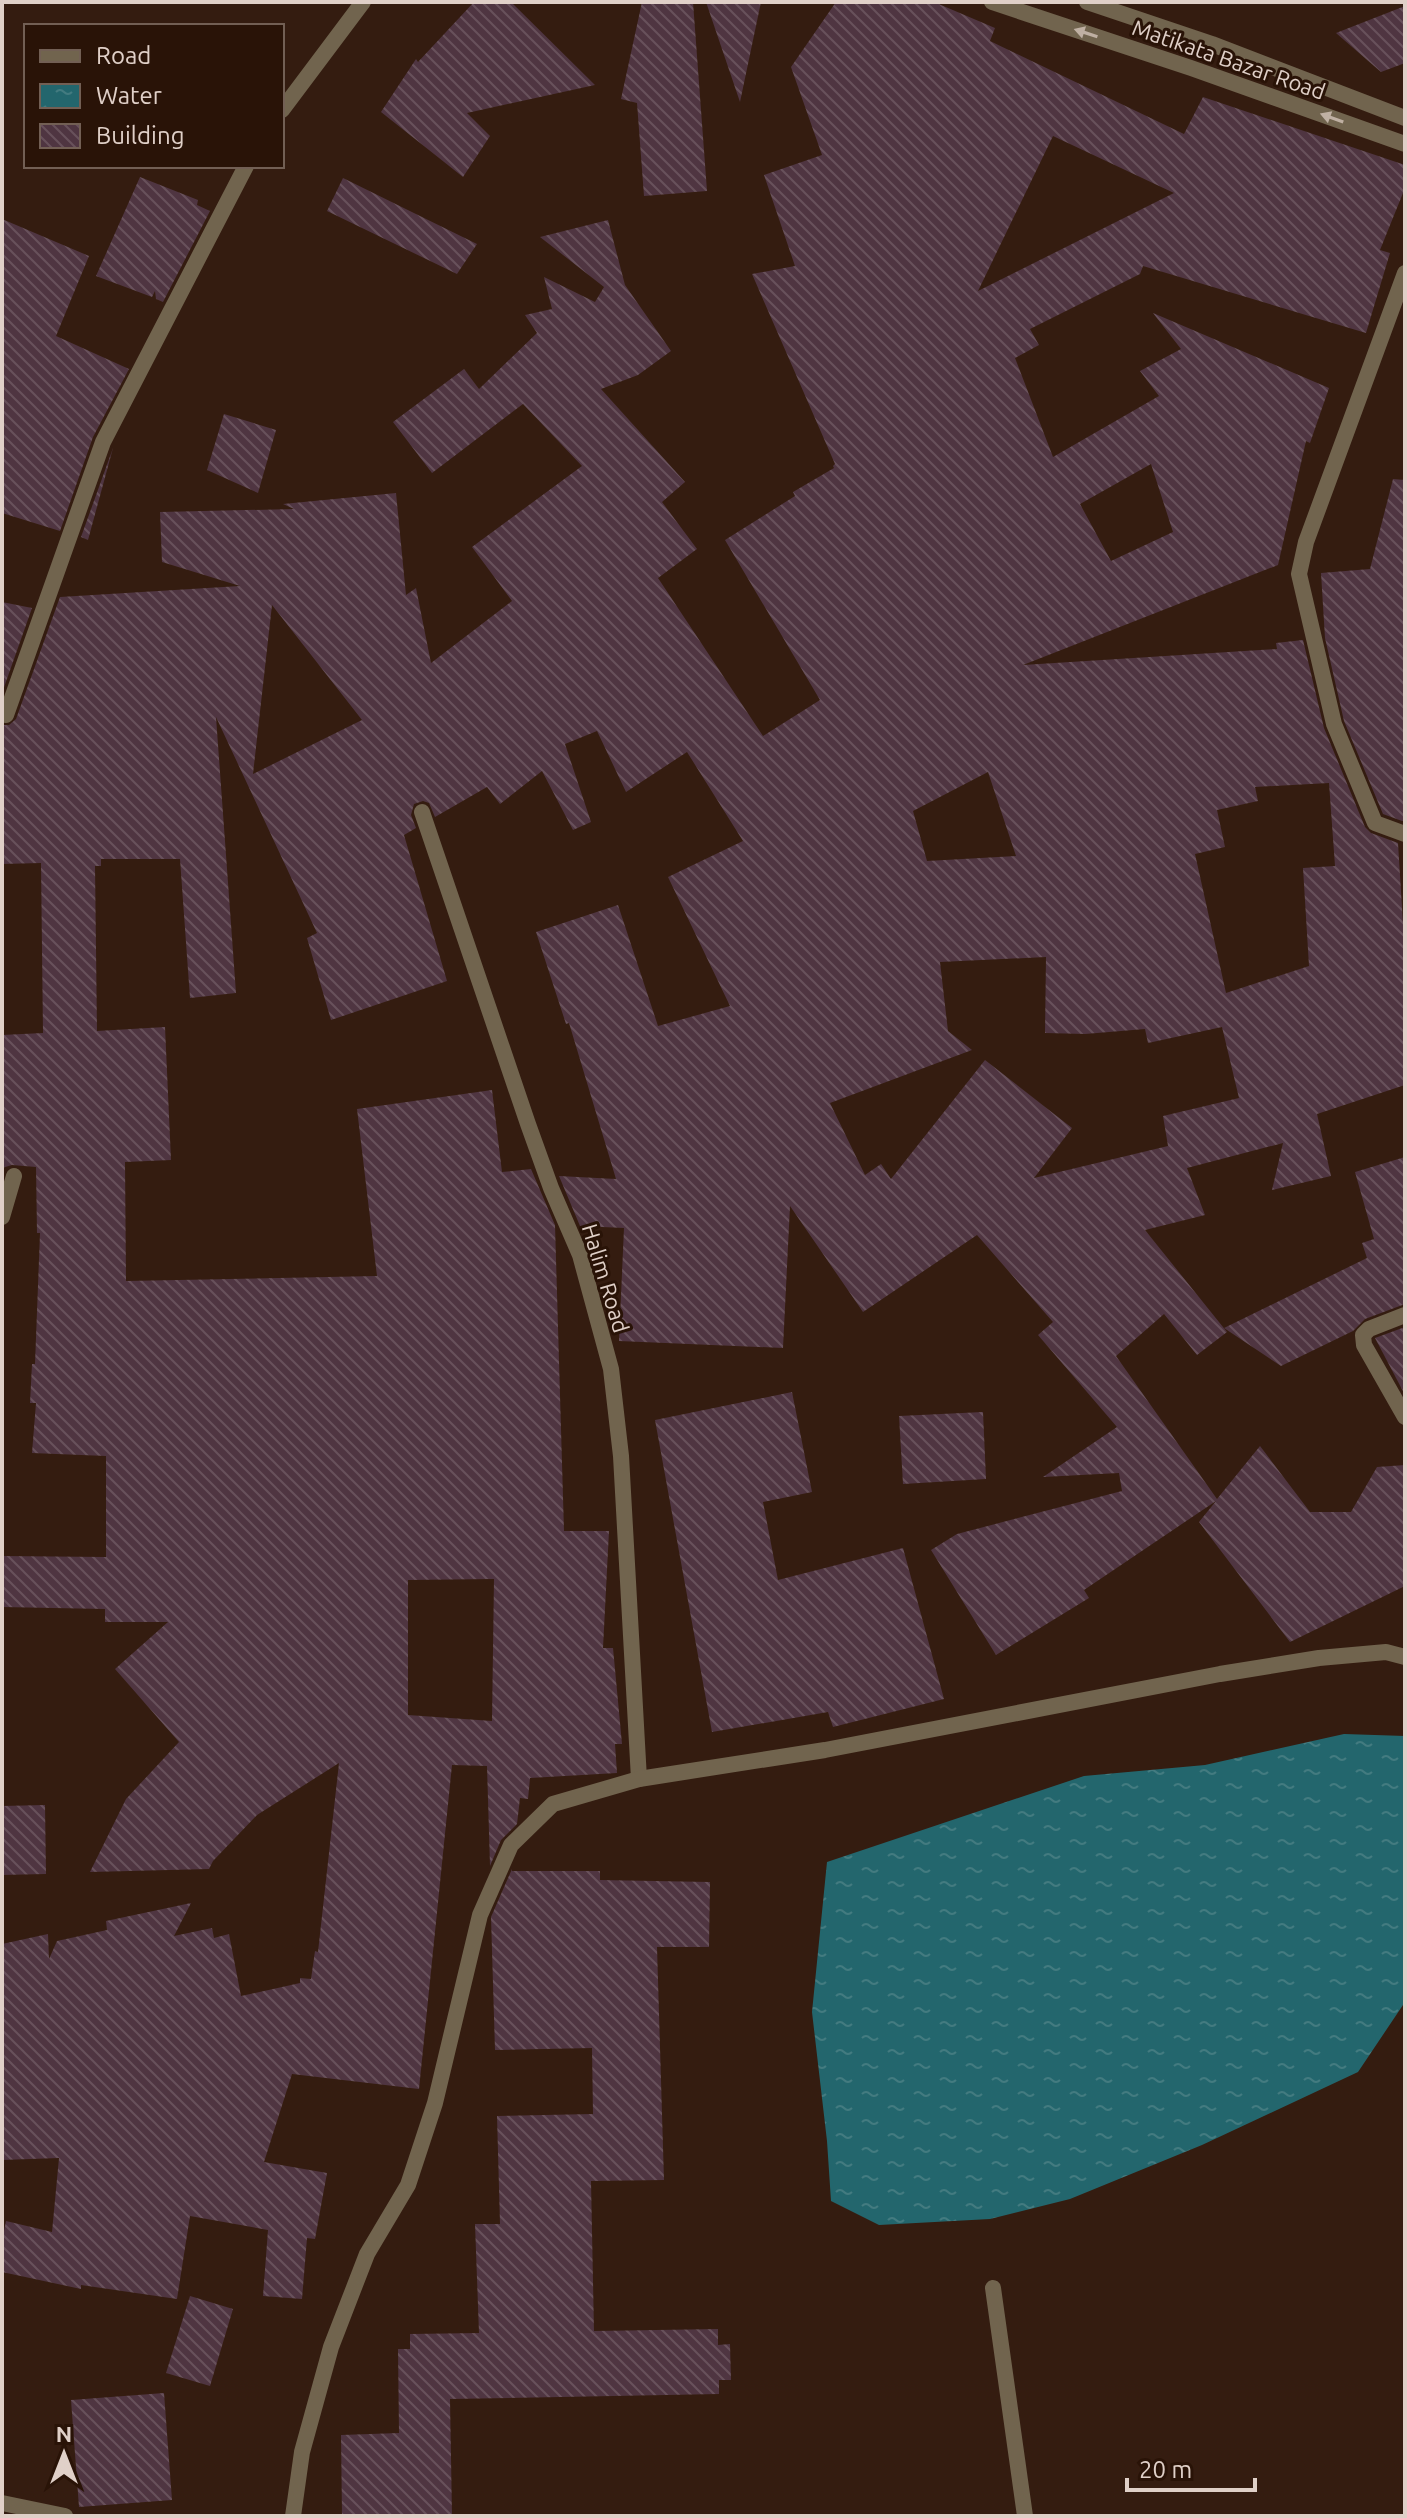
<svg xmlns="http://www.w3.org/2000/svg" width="1407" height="2518" font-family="Ubuntu,sans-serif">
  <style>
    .water { fill: url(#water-ripples) }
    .building { fill: url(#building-back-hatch); fill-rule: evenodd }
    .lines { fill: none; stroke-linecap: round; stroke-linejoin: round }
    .service { stroke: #71644e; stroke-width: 16 }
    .minor { stroke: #71644e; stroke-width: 16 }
    .tertiary { stroke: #71644e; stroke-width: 16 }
    .oneway { fill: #bfb0a3 }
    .labels { text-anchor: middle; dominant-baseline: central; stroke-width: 6; stroke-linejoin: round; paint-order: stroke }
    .street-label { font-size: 22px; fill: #e0d0c8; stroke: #291307 }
  </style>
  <defs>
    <pattern id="water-ripples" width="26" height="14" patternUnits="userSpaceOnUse" patternTransform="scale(2)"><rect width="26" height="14" fill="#23666d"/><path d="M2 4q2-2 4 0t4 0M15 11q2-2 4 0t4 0" fill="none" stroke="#437b80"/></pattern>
    <pattern id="building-back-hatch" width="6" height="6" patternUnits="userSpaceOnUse" patternTransform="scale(2)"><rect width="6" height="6" fill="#4f3541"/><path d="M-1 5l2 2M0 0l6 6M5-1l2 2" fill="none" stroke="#68515b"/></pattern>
  </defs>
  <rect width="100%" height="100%" fill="#341c10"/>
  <!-- water -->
  <path class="water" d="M 1344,1734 L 1405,1736 L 1405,2002 L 1358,2072 L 1202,2145 L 1070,2199 L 990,2219 L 879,2225 L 831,2201 L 827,2141 L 812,2012 L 827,1862 L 1084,1776 L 1205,1765 Z"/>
  <!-- building -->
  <g class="building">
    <path d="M 474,2 L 511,2 L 595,85 L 467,113 L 490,136 L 463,177 L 381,112 L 416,59 L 418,62 Z"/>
    <path d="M 642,2 L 693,2 L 707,191 L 644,196 L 637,103 L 621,99 Z"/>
    <path d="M 706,2 L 761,2 L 740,102 Z"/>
    <path d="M 836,2 L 934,2 L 995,28 L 990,41 L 1184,134 L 1203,97 L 1405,165 L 1405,188 L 1380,250 L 1390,253 L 1366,333 L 1143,266 L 1140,274 L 1030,329 L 1039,345 L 1015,358 L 1053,457 L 1159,396 L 1140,371 L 1181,349 L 1153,313 L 1329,388 L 1310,443 L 1306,441 L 1278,565 L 1023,665 L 1277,649 L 1276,643 L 1303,640 L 1324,728 L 1365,827 L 1371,833 L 1398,843 L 1405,956 L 1405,1085 L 1317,1114 L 1331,1176 L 1272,1190 L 1283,1143 L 1187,1168 L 1205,1215 L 1145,1230 L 1227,1332 L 1197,1355 L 1164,1314 L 1116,1356 L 1217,1499 L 1260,1446 L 1310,1512 L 1351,1512 L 1377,1467 L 1405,1465 L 1405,1586 L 1290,1642 L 1199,1522 L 1216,1501 L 1084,1590 L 1089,1598 L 996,1655 L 931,1550 L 957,1534 L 1122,1491 L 1119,1473 L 1043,1477 L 1117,1427 L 1038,1335 L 1053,1322 L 977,1235 L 863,1312 L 790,1206 L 783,1348 L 619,1341 L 624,1228 L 580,1226 L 559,1176 L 616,1179 L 569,1023 L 566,1024 L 536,932 L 618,905 L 658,1026 L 730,1006 L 668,877 L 743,841 L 687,752 L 626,792 L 597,731 L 565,744 L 591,822 L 573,830 L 542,771 L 500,804 L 487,787 L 435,817 L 429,803 L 423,801 L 414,804 L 411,815 L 416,828 L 404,835 L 447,981 L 331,1020 L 307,938 L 317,933 L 216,717 L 236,993 L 190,998 L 180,859 L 101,859 L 101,866 L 95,866 L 97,1031 L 165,1027 L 171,1160 L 125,1162 L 126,1281 L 377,1276 L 357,1109 L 492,1090 L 502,1172 L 531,1169 L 555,1225 L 564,1531 L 609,1531 L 603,1648 L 613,1648 L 622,1744 L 615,1744 L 617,1773 L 530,1778 L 528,1799 L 520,1798 L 517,1824 L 501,1840 L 490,1866 L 487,1766 L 452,1765 L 419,2089 L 292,2074 L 264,2162 L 327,2173 L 315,2239 L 307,2238 L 302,2299 L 263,2296 L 268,2230 L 190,2216 L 177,2299 L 81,2285 L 81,2289 L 2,2272 L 2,2241 L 6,2221 L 52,2232 L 59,2158 L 2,2160 L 2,1944 L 48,1934 L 49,1959 L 57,1941 L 107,1930 L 106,1921 L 191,1903 L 174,1936 L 212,1928 L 214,1938 L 229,1934 L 241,1996 L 300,1983 L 300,1978 L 311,1979 L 315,1951 L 318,1952 L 339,1763 L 257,1815 L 213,1861 L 209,1869 L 90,1872 L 126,1799 L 179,1742 L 115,1669 L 168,1622 L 105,1622 L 105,1609 L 2,1607 L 2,1556 L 106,1557 L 106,1456 L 32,1453 L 36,1403 L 30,1403 L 32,1364 L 35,1364 L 40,1233 L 37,1233 L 36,1167 L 12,1165 L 2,1168 L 2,1035 L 43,1033 L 41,863 L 2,864 L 2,725 L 9,725 L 16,719 L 60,597 L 240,586 L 162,562 L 160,512 L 294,509 L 283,504 L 396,493 L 406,595 L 416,588 L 431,663 L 512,601 L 472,547 L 582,466 L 523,404 L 432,473 L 393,422 L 464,369 L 479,389 L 537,333 L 525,315 L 552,309 L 544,277 L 595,302 L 604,287 L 540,237 L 608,220 L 625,285 L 671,351 L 638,375 L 601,389 L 685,482 L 662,502 L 697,549 L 658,578 L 763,736 L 820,700 L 725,540 L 795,496 L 793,492 L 834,468 L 833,466 L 835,464 L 752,274 L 795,266 L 764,175 L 822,155 L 791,67 ZM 1053,136 L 1174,193 L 978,291 ZM 1151,464 L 1173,532 L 1111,561 L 1080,504 ZM 272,605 L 362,720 L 253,774 ZM 988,772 L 1016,856 L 927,861 L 913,811 ZM 1329,783 L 1335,866 L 1303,868 L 1309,966 L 1226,993 L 1195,854 L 1225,847 L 1217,810 L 1258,801 L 1255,787 ZM 1046,957 L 1045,1033 L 1085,1034 L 1145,1029 L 1148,1043 L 1222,1027 L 1239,1098 L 1163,1116 L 1168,1146 L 1034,1178 L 1072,1128 L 985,1060 L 891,1179 L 881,1164 L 865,1175 L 830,1103 L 972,1050 L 948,1031 L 940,962 ZM 494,1579 L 492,1721 L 408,1715 L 408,1580 Z"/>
    <path d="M 1405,6 L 1405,63 L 1381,72 L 1336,33 Z"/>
    <path d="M 140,177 L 198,200 L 197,205 L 210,211 L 163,302 L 156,299 L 155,291 L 152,297 L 96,276 Z"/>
    <path d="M 343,178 L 420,216 L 477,244 L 457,274 L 327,211 Z"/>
    <path d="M 2,219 L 89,256 L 56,336 L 129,369 L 93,437 L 60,531 L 2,513 Z"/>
    <path d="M 224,414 L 276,430 L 258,493 L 207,470 Z"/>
    <path d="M 113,448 L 88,540 L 81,537 Z"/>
    <path d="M 1393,479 L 1405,480 L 1405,821 L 1402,821 L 1383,814 L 1344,721 L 1325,638 L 1321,573 L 1370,569 Z"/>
    <path d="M 2,602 L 32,608 L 2,693 Z"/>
    <path d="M 1405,1157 L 1405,1304 L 1365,1319 L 1353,1331 L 1281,1366 L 1224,1328 L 1367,1258 L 1362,1243 L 1374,1239 L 1355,1172 Z"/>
    <path d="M 1405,1327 L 1405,1395 L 1375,1338 Z"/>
    <path d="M 792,1392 L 812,1492 L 763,1502 L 778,1580 L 903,1548 L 944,1699 L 833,1727 L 828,1712 L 712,1732 L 655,1420 Z"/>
    <path d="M 983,1412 L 986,1479 L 903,1484 L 899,1416 Z"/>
    <path d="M 45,1805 L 46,1874 L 2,1875 L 2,1806 Z"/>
    <path d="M 512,1869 L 512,1871 L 600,1871 L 600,1880 L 710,1882 L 709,1947 L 657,1947 L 664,2180 L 591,2181 L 594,2331 L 718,2329 L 718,2345 L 730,2344 L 731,2380 L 719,2380 L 719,2394 L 450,2399 L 452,2516 L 342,2516 L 341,2435 L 399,2433 L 398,2349 L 410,2349 L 410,2334 L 479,2333 L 475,2224 L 500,2224 L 497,2116 L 593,2114 L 592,2048 L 495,2050 L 491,1917 Z"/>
    <path d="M 190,2296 L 233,2309 L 210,2386 L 166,2373 Z"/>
    <path d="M 164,2393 L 172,2500 L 79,2507 L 71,2400 Z"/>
  </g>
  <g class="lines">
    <!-- service -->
    <path class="service" d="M 993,2288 L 1025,2516"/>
    <!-- minor -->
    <g class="minor">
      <path d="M 992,2 L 1191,68 L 1405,144"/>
      <path d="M 1087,2 L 1212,44 L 1405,118"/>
      <path d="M 282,110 L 363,2"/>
      <path d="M 1405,273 L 1306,542 L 1299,574 L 1334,724 L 1375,823 L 1405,834"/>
      <path d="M 2,714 L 6,715 L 103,442 L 246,166"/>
      <path d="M 422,812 L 528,1124 L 551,1188 L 580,1255 L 611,1369 L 621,1456 L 639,1779"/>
      <path d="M 2,1217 L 14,1176"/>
      <path d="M 1405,1315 L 1369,1329 L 1363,1335 L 1364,1345 L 1405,1417"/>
      <path d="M 2,2503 L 65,2516"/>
    </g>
    <!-- tertiary -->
    <path class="tertiary" d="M 293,2516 L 302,2452 L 331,2347 L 367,2254 L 408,2185 L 435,2103 L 480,1915 L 511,1845 L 553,1804 L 639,1779 L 825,1750 L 1220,1674 L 1319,1658 L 1386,1652 L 1405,1657"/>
  </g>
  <!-- one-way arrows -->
  <defs><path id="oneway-solid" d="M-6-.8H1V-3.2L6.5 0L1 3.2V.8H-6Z" transform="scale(2)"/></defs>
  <g class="oneway">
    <use href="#oneway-solid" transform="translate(1086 33) rotate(-162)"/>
    <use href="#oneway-solid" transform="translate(1332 118) rotate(-160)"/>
  </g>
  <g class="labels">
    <!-- street labels -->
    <g class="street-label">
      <text transform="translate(1229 59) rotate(19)">Matikata Bazar Road</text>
      <text transform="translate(606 1278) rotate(73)">Halim Road</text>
    </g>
  </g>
  <!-- border -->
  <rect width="1407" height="2518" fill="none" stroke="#e0d0c8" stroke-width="8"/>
  <!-- legend -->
  <rect x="24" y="24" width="260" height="144" fill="#291307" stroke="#725f54" stroke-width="2"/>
  <rect x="40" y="50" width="40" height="12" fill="#71644e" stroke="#725f54" stroke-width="2"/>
  <text x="96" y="64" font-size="24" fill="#e0d0c8">Road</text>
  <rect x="40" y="84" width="40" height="24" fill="url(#water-ripples)" stroke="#725f54" stroke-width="2"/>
  <text x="96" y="104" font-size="24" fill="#e0d0c8">Water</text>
  <rect x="40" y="124" width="40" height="24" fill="url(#building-back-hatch)" stroke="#725f54" stroke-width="2"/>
  <text x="96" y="144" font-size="24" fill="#e0d0c8">Building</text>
  <!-- north arrow -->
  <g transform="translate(64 2454)" stroke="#291307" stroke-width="6" paint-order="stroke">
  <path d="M0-6L14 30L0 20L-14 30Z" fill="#e0d0c8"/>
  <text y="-12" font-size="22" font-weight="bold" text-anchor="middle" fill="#e0d0c8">N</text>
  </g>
  <!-- scale -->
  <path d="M1127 2478v12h128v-12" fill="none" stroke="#e0d0c8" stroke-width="4"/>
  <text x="1139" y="2478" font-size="24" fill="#e0d0c8" stroke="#291307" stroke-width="6" paint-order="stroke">20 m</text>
</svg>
